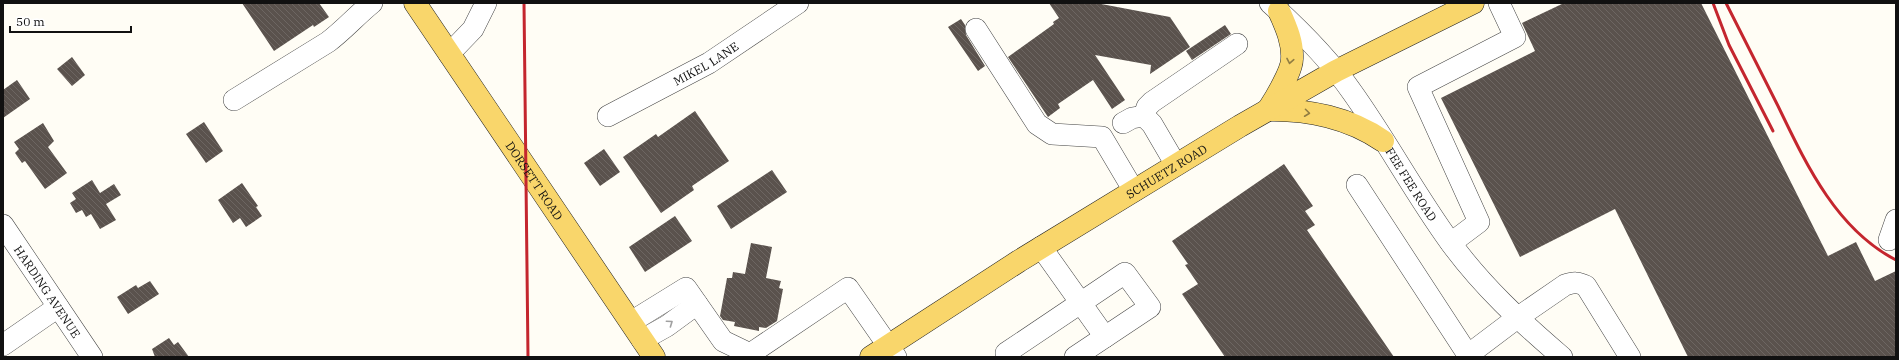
<svg xmlns="http://www.w3.org/2000/svg" width="1899" height="360" font-family="'IBM Plex Serif',serif">
  <style>
    .building { fill: url(#building-back-hatch) }
    .lines { fill: none; stroke-linecap: round; stroke-linejoin: round }
    .minor-casing { stroke: #444; stroke-width: 22 }
    .major-casing { stroke: #222; stroke-width: 23 }
    .minor { stroke: #fff; stroke-width: 21 }
    .major { stroke: #f9d66b; stroke-width: 22 }
    .rail { stroke: #c4262e; stroke-width: 3 }
    .oneway { stroke: #917d42 }
    .oneway2 { stroke: #a0a0a0 }
    .labels { text-anchor: middle; dominant-baseline: central; stroke-width: 4; stroke-linejoin: round; paint-order: stroke }
    .street-label { font-size: 12px; fill: #111; stroke: #fff }
  </style>
  <defs>
    <pattern id="building-back-hatch" width="6" height="6" patternUnits="userSpaceOnUse"><rect width="6" height="6" fill="#5a524d"/><path d="M-1 5l2 2M0 0l6 6M5-1l2 2" fill="none" stroke="#6d6662"/></pattern>
  </defs>
  <rect width="100%" height="100%" fill="#fffdf5"/>
  <!-- building -->
  <g class="building">
    <path d="M 242,3 L 319,3 L 329,17 L 314,27 L 313,25 L 274,51 Z"/>
    <path d="M 1049,3 L 1096,3 L 1170,17 L 1190,47 L 1150,74 L 1151,65 L 1095,55 L 1125,100 L 1112,109 L 1093,80 L 1058,104 L 1060,108 L 1048,117 L 1008,57 L 1054,24 L 1053,22 L 1059,18 Z"/>
    <path d="M 1564,3 L 1701,3 L 1828,256 L 1856,242 L 1875,281 L 1896,271 L 1896,357 L 1688,357 L 1615,209 L 1520,257 L 1441,98 L 1535,51 L 1522,23 Z"/>
    <path d="M 961,19 L 965,25 L 966,35 L 985,66 L 978,71 L 948,27 Z"/>
    <path d="M 1225,25 L 1231,34 L 1192,60 L 1186,51 Z"/>
    <path d="M 72,57 L 85,75 L 72,86 L 57,69 Z"/>
    <path d="M 17,80 L 30,99 L 3,118 L 3,90 Z"/>
    <path d="M 695,111 L 729,161 L 692,186 L 694,190 L 661,213 L 623,157 L 656,134 L 658,137 Z"/>
    <path d="M 204,122 L 223,151 L 206,163 L 186,134 Z"/>
    <path d="M 43,123 L 54,141 L 48,147 L 67,173 L 45,189 L 25,161 L 22,163 L 15,153 L 19,149 L 14,142 Z"/>
    <path d="M 604,149 L 620,172 L 600,186 L 584,163 Z"/>
    <path d="M 1284,164 L 1313,206 L 1305,211 L 1315,225 L 1307,230 L 1394,357 L 1225,357 L 1182,294 L 1198,284 L 1185,265 L 1188,264 L 1172,241 Z"/>
    <path d="M 772,170 L 787,192 L 731,229 L 717,206 Z"/>
    <path d="M 92,180 L 100,193 L 114,184 L 121,195 L 106,204 L 116,220 L 100,229 L 91,214 L 86,217 L 82,210 L 76,213 L 70,203 L 76,199 L 72,193 Z"/>
    <path d="M 242,183 L 258,206 L 256,207 L 262,216 L 246,227 L 240,218 L 233,223 L 218,200 Z"/>
    <path d="M 675,216 L 692,241 L 645,272 L 629,247 Z"/>
    <path d="M 751,243 L 772,247 L 766,278 L 781,281 L 779,288 L 783,289 L 777,321 L 766,328 L 759,327 L 759,331 L 734,326 L 735,322 L 723,320 L 720,316 L 727,278 L 732,278 L 733,272 L 745,274 Z"/>
    <path d="M 150,281 L 159,294 L 128,314 L 117,297 L 136,285 L 138,288 Z"/>
    <path d="M 169,338 L 174,345 L 178,342 L 189,357 L 155,357 L 152,349 Z"/>
  </g>
  <g class="lines">
    <!-- minor casing -->
    <g class="minor-casing">
      <g id="minor">
        <path id="s1" d="M 1270,3 C 1300,30 1329,59 1352,92 C 1387,141 1415,194 1450,242 C 1482,286 1521,322 1562,357"/>
        <path d="M 976,29 L 1037,124 L 1052,134 L 1102,137 L 1134,191"/>
        <path d="M 449,54 L 473,29 L 486,3"/>
        <path d="M 234,100 L 328,42 C 344,30 357,15 372,3"/>
        <path id="s2" d="M 608,116 L 709,63 L 798,3"/>
        <path d="M 1144,116 L 1147,107 L 1152,102 L 1237,44"/>
        <path d="M 1123,123 L 1132,118 L 1144,116 L 1152,124 L 1176,165"/>
        <path d="M 1357,185 L 1468,355 L 1517,318 L 1565,285 C 1574,282 1578,282 1586,286 L 1630,357"/>
        <path id="s3" d="M 3,225 L 92,357"/>
        <path d="M 1889,240 L 1896,220"/>
        <path d="M 1451,243 L 1479,222 L 1418,87 L 1515,37 L 1499,3"/>
        <path d="M 1041,247 L 1105,337"/>
        <path d="M 631,322 L 686,288 L 723,341 L 750,354 L 848,288 L 896,357"/>
        <path d="M 642,340 L 667,326 L 697,304"/>
        <path d="M 3,345 L 58,307"/>
        <path d="M 1009,357 L 1006,353 L 1125,273 L 1150,307 L 1075,357"/>
      </g>
    </g>
    <!-- major casing -->
    <g class="major-casing">
      <g id="major">
        <path id="s4" d="M 415,3 L 654,357"/>
        <path d="M 1268,110 C 1308,109 1350,118 1383,141"/>
        <path d="M 1268,110 C 1275,99 1292,71 1292,59 C 1293,42 1286,27 1279,11"/>
        <path id="s5" d="M 871,357 L 1019,261 L 1240,126 L 1336,71 L 1473,3"/>
      </g>
    </g>
    <!-- minor -->
    <use href="#minor" class="minor"/>
    <!-- major -->
    <use href="#major" class="major"/>
    <!-- rail -->
    <g class="rail">
      <path d="M 524,3 L 528,357"/>
      <path d="M 1713,3 L 1729,45 L 1773,131"/>
      <path d="M 1726,3 C 1743,37 1761,72 1778,106 C 1806,164 1836,229 1896,260"/>
    </g>
  </g>
  <!-- one-way arrows -->
  <defs><path id="oneway-chevron" d="M-2-3.5L2.5 0L-2 3.5" fill="none" stroke-width="1.6" stroke-linecap="round" stroke-linejoin="round"/></defs>
  <g class="oneway">
    <use href="#oneway-chevron" transform="translate(1290 61) rotate(101)"/>
    <use href="#oneway-chevron" transform="translate(1307 113) rotate(7)"/>
  </g>
  <use class="oneway2" href="#oneway-chevron" transform="translate(670 323) rotate(-35)"/>
  <g class="labels">
    <!-- street labels -->
    <g class="street-label">
      <text stroke="none"><textPath href="#s2" startOffset="111">MIKEL LANE</textPath></text>
      <text stroke="none"><textPath href="#s5" startOffset="349">SCHUETZ ROAD</textPath></text>
      <text stroke="none"><textPath href="#s4" startOffset="214">DORSETT ROAD</textPath></text>
      <text stroke="none"><textPath href="#s1" startOffset="231">FEE FEE ROAD</textPath></text>
      <text stroke="none"><textPath href="#s3" startOffset="80">HARDING AVENUE</textPath></text>
    </g>
  </g>
  <!-- border -->
  <rect width="1899" height="360" fill="none" stroke="#111111" stroke-width="8"/>
  <!-- scale -->
  <path d="M10 26v6h121v-6" fill="none" stroke="#111111" stroke-width="2"/>
  <text x="16" y="26" font-size="12" fill="#111111" stroke="#ffffff" stroke-width="3" paint-order="stroke">50 m</text>
</svg>
